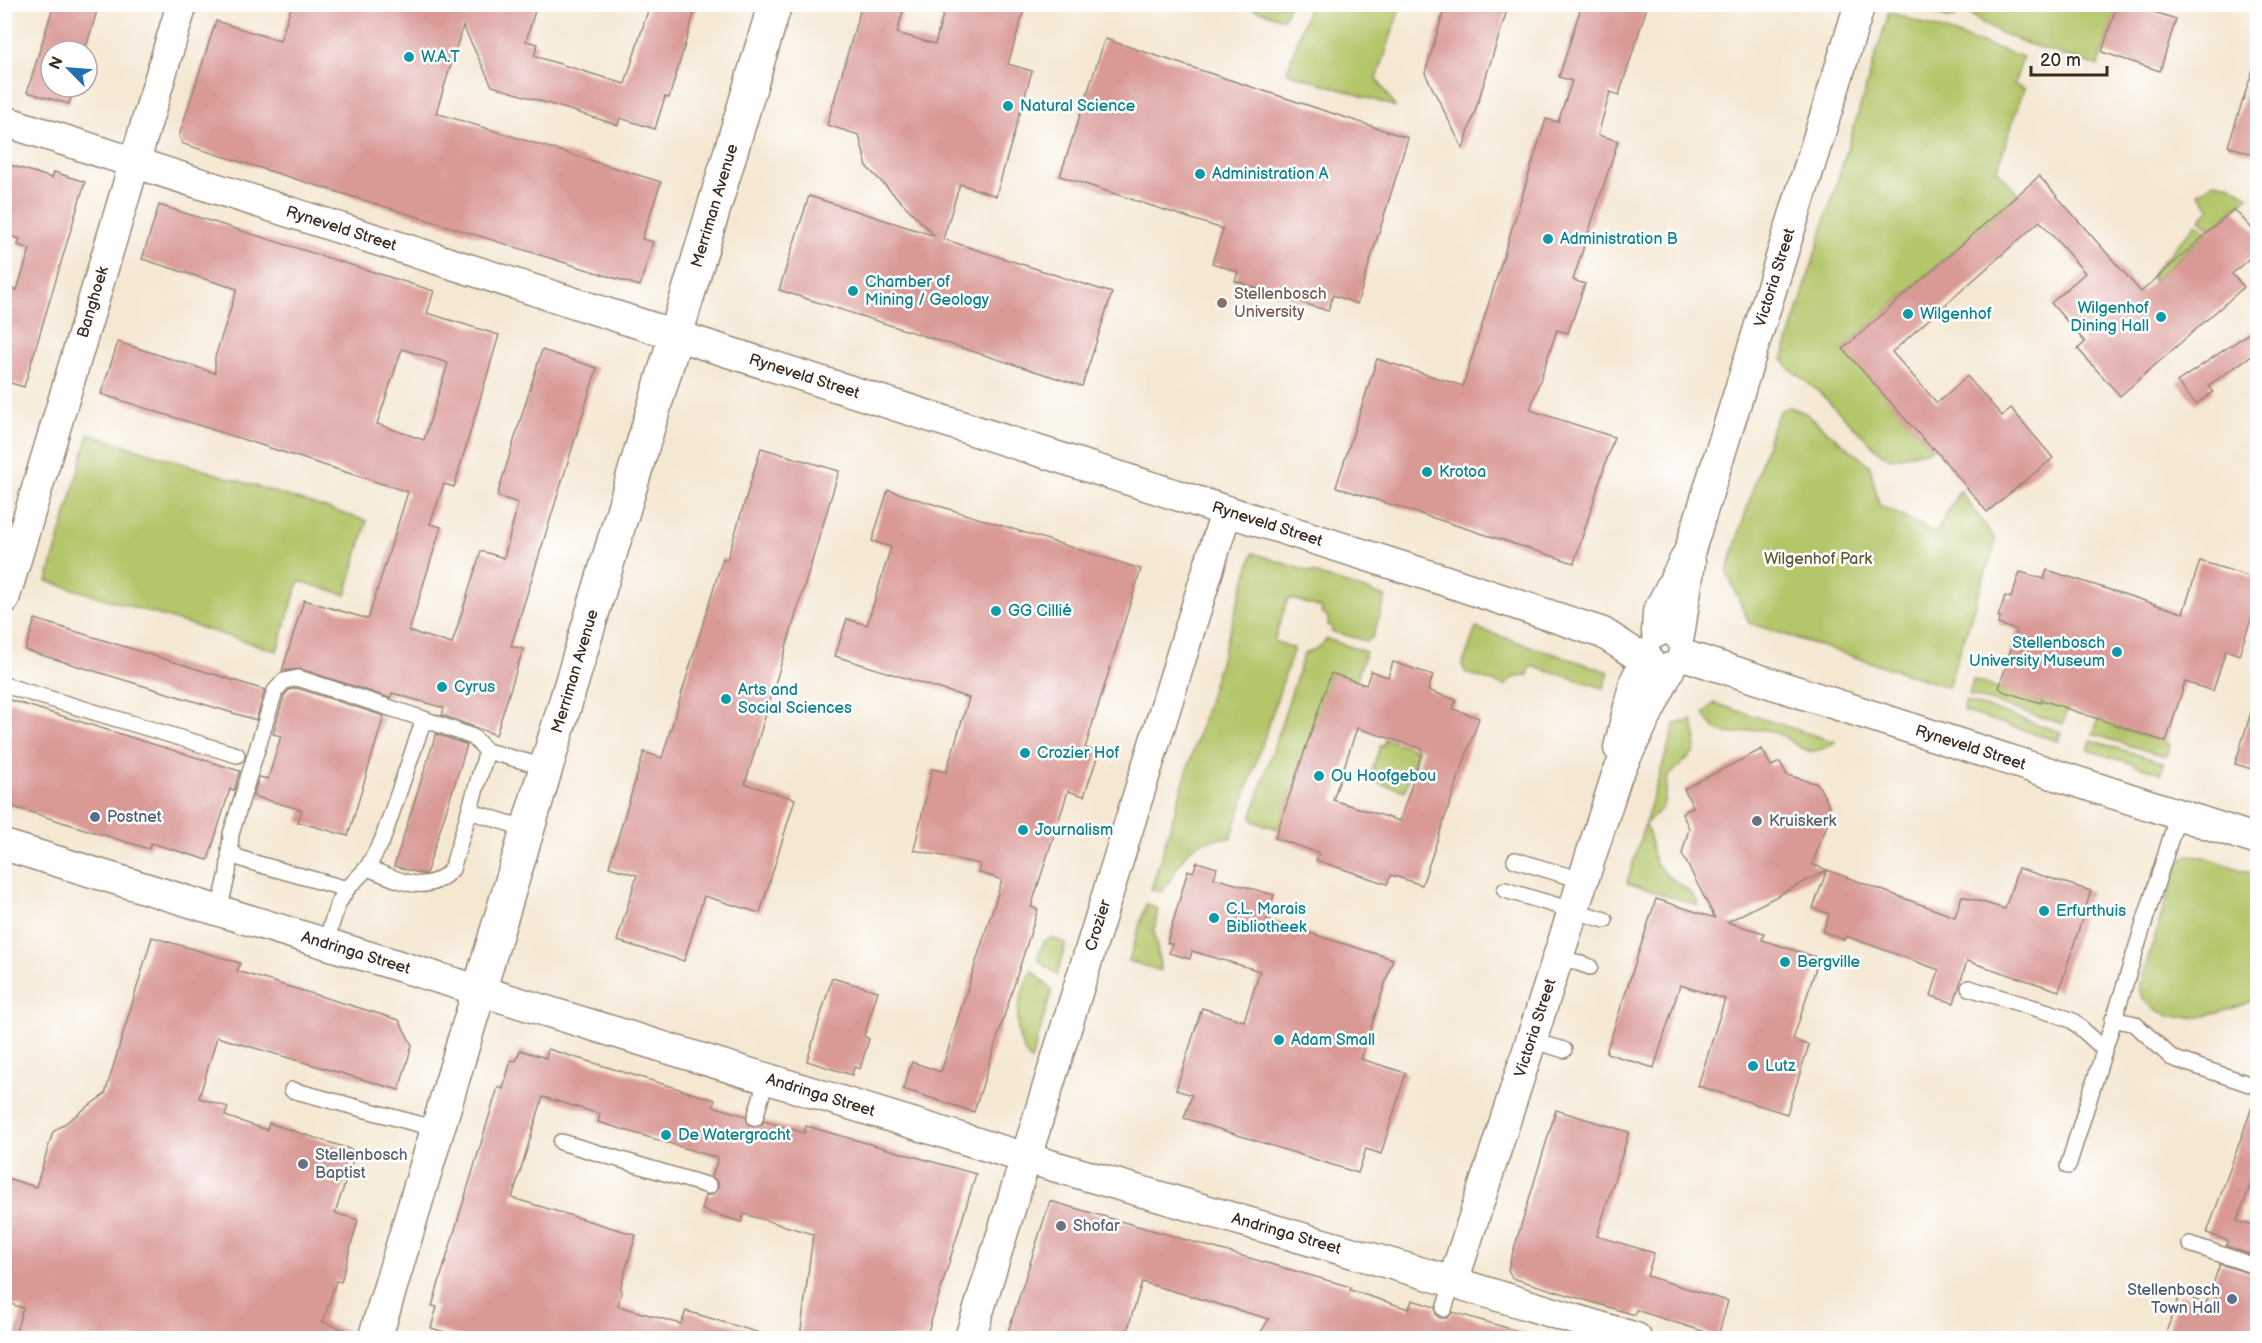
<svg xmlns="http://www.w3.org/2000/svg" width="2262" height="1343" font-family="'Balsamiq Sans',sans-serif">
  <style>
    .green { fill: #b4c66a; stroke: #787844; stroke-width: 1.5 }
    .building { fill: #d99995; fill-rule: evenodd }
    .lines { fill: none; stroke-linecap: round; stroke-linejoin: round }
    .service-casing { stroke: #988978; stroke-width: 18 }
    .minor-casing { stroke: #988978; stroke-width: 33 }
    .tertiary-casing { stroke: #988978; stroke-width: 36 }
    .service { stroke: #fff; stroke-width: 15 }
    .minor { stroke: #fff; stroke-width: 30 }
    .tertiary { stroke: #fff; stroke-width: 33 }
    .culture-dot { fill: #0f9aa8; stroke: #fff; stroke-width: 2 }
    .education-dot { fill: #8d6e63; stroke: #fff; stroke-width: 2 }
    .service-dot { fill: #5c6f8a; stroke: #fff; stroke-width: 2 }
    .worship-dot { fill: #6b7280; stroke: #fff; stroke-width: 2 }
    .labels { text-anchor: middle; dominant-baseline: central; stroke-width: 5; stroke-linejoin: round; paint-order: stroke }
    .culture-label { font-size: 16px; fill: #0d838f; stroke: #fff; text-anchor: start }
    .street-label { font-size: 16px; fill: #3b2a1e; stroke: #fff }
    .education-label { font-size: 16px; fill: #785e54; stroke: #fff; text-anchor: start }
    .park-label { font-size: 16px; fill: #5f5935; stroke: #fff }
    .service-label { font-size: 16px; fill: #4e5e75; stroke: #fff; text-anchor: start }
    .worship-label { font-size: 16px; fill: #5b616d; stroke: #fff; text-anchor: start }
  </style>
  <rect width="100%" height="100%" fill="#fff"/>
  <filter id="ink" filterUnits="userSpaceOnUse"><feTurbulence type="fractalNoise" baseFrequency=".0167" numOctaves="2"/><feDisplacementMap in="SourceGraphic" scale="12" xChannelSelector="R" yChannelSelector="G"/><feConvolveMatrix kernelMatrix="1 2 1 2 8 2 1 2 1" color-interpolation-filters="sRGB"/></filter>
  <filter id="wash" filterUnits="userSpaceOnUse"><feTurbulence type="fractalNoise" baseFrequency=".008" numOctaves="4" result="noise"/><feDisplacementMap in="SourceGraphic" scale="24" xChannelSelector="R" yChannelSelector="G"/><feGaussianBlur stdDeviation="1.35" result="paint"/><feColorMatrix in="noise" values="0 0 0 0 0 0 0 0 0 0 0 0 0 0 0 0 0 1.4 0 .05"/><feComposite in="paint" operator="in"/></filter>
  <g filter="url(#wash)">
    <rect width="100%" height="100%" fill="#f5e8d3"/>
    <!-- green -->
    <g class="green">
      <path d="M 1242,5 L 1289,5 L 1284,19 Z"/>
      <path d="M 1309,5 L 1401,5 L 1377,79 L 1395,107 L 1287,72 Z"/>
      <path d="M 1911,5 L 1947,5 L 1956,17 L 1950,19 Z"/>
      <path d="M 1962,5 L 2117,5 L 2098,66 C 2058,52 1987,38 1962,5 Z"/>
      <path d="M 1889,12 L 2023,57 L 2014,85 L 2024,88 L 1997,170 L 2019,194 L 1844,348 L 1932,449 L 1891,459 L 1879,452 L 1818,391 L 1788,367 L 1783,359 Z"/>
      <path d="M 2214,182 L 2231,185 L 2248,196 L 2211,229 L 2200,220 L 2210,208 L 2198,193 Z"/>
      <path d="M 2197,223 L 2208,232 L 2153,281 L 2151,275 L 2155,270 Z"/>
      <path d="M 1790,407 L 1805,413 L 1870,466 L 1879,505 L 1936,533 L 1960,490 L 1996,541 L 1948,687 L 1749,623 L 1727,572 L 1772,428 L 1780,410 Z"/>
      <path d="M 89,434 L 367,521 L 346,595 L 299,581 L 277,651 L 47,581 Z"/>
      <path d="M 1253,553 L 1386,597 L 1372,638 L 1366,641 L 1331,631 L 1333,627 L 1328,626 L 1328,617 L 1321,612 L 1322,608 L 1288,598 L 1274,641 L 1294,648 L 1231,838 C 1182,838 1186,859 1162,892 L 1151,890 Z"/>
      <path d="M 1476,628 L 1609,672 L 1604,688 L 1531,666 L 1528,675 L 1513,678 L 1504,686 L 1466,673 L 1462,666 Z"/>
      <path d="M 1327,639 L 1366,652 L 1356,682 L 1331,673 L 1279,829 L 1255,822 L 1251,818 L 1304,654 L 1319,647 Z"/>
      <path d="M 1973,680 L 2041,703 L 2043,697 L 2069,705 L 2063,724 L 1969,695 Z"/>
      <path d="M 1966,701 L 2061,732 L 2058,741 L 1963,711 Z"/>
      <path d="M 1714,703 L 1835,742 C 1801,765 1799,739 1771,731 C 1746,723 1724,751 1704,714 Z"/>
      <path d="M 2100,714 L 2122,721 L 2120,728 L 2170,744 L 2166,757 L 2093,734 Z"/>
      <path d="M 1692,720 L 1696,734 L 1694,752 L 1668,777 L 1663,807 L 1645,824 C 1653,834 1649,851 1656,863 C 1667,881 1691,886 1699,906 L 1627,883 L 1675,724 Z"/>
      <path d="M 1385,739 L 1418,750 L 1405,791 L 1369,780 L 1380,746 L 1383,746 Z"/>
      <path d="M 2091,740 L 2164,763 L 2161,773 L 2088,750 Z"/>
      <path d="M 2188,855 L 2201,856 L 2257,875 L 2257,998 C 2241,1006 2222,1013 2204,1016 C 2181,1021 2143,1013 2139,987 L 2173,879 L 2179,863 Z"/>
      <path d="M 1146,904 L 1158,909 L 1154,931 L 1161,971 L 1129,961 Z"/>
      <path d="M 1051,938 L 1066,943 L 1057,975 L 1037,959 L 1044,941 Z"/>
      <path d="M 1032,970 L 1052,990 L 1031,1061 C 1010,1035 1016,999 1032,970 Z"/>
    </g>
    <g id="blocks">
      <!-- building -->
      <g class="building">
        <path d="M 54,4 L 99,4 L 85,51 L 51,51 L 51,87 L 74,87 L 69,104 L 27,92 Z"/>
        <path d="M 292,4 L 537,4 L 526,41 L 538,44 L 534,56 L 625,84 L 650,4 L 697,4 L 669,98 L 665,97 L 655,129 L 620,118 L 618,125 L 492,86 L 463,26 L 436,113 L 661,182 L 642,239 L 653,242 L 640,286 L 183,144 L 179,136 L 216,21 L 280,41 Z"/>
        <path d="M 862,4 L 905,4 L 897,33 L 935,44 L 946,4 L 1026,4 L 1008,64 L 1032,71 L 996,196 L 960,184 L 943,239 L 1112,293 L 1082,386 L 779,290 L 809,196 L 935,236 L 867,167 L 859,135 L 827,125 Z"/>
        <path d="M 1446,4 L 1509,4 L 1463,149 L 1425,73 Z"/>
        <path d="M 1582,4 L 1648,4 L 1619,95 L 1610,92 L 1598,135 L 1618,141 L 1573,280 L 1585,284 L 1568,333 L 1557,330 L 1530,410 L 1614,437 L 1574,563 L 1336,487 L 1377,359 L 1463,386 L 1546,119 L 1558,122 L 1572,81 L 1559,77 Z"/>
        <path d="M 2117,4 L 2129,4 L 2176,19 L 2160,71 L 2102,52 Z"/>
        <path d="M 1105,39 L 1408,138 L 1357,304 L 1333,295 L 1328,311 L 1235,281 L 1238,272 L 1212,263 L 1223,229 L 1060,176 Z"/>
        <path d="M 2253,69 L 2258,69 L 2258,156 L 2228,146 Z"/>
        <path d="M 4,163 L 52,178 L 54,172 L 85,182 L 24,387 L 4,381 L 4,286 L 17,290 L 30,249 L 18,245 L 20,239 L 4,234 Z"/>
        <path d="M 2039,176 L 2141,292 L 2234,209 L 2258,235 L 2258,250 L 2232,274 L 2244,287 L 2120,396 L 2078,349 L 2085,342 L 2051,303 L 2085,273 L 2040,221 L 1892,352 L 1937,403 L 1967,376 L 2002,416 L 2011,408 L 2053,458 L 1987,512 L 1933,447 L 1932,449 L 1843,349 Z"/>
        <path d="M 159,205 L 434,291 L 427,313 L 499,335 L 454,487 L 444,484 L 430,524 L 441,527 L 409,631 L 452,644 L 481,551 L 504,558 L 518,503 L 497,496 L 542,350 L 597,368 L 511,646 L 523,649 L 496,735 L 442,715 L 444,708 L 392,693 L 390,698 L 301,669 L 282,671 L 304,600 L 368,619 L 408,492 L 101,394 L 118,342 L 215,373 L 215,357 L 237,289 L 142,259 ZM 402,349 L 448,363 L 424,440 L 377,424 Z"/>
        <path d="M 2258,327 L 2258,351 L 2209,385 L 2213,392 L 2196,404 L 2177,382 Z"/>
        <path d="M 761,448 L 839,471 L 745,784 L 795,799 L 760,913 L 704,896 L 684,961 L 617,941 L 637,875 L 609,867 L 644,752 L 662,758 L 723,558 L 727,560 Z"/>
        <path d="M 888,490 L 1141,569 L 1085,748 L 1099,752 L 1084,796 L 1068,791 L 1031,907 L 1038,909 L 974,1112 L 903,1089 L 912,1062 L 941,1072 L 1002,880 L 978,872 L 980,864 L 914,850 L 932,769 L 946,772 L 969,698 L 835,656 L 847,619 L 867,625 L 891,547 L 872,541 Z"/>
        <path d="M 2200,561 L 2258,579 L 2258,598 L 2239,655 L 2226,650 L 2213,691 L 2185,682 L 2166,742 L 2042,700 L 2041,703 L 2005,692 L 1999,688 L 2017,630 L 1998,624 L 2001,617 L 1998,617 L 2005,596 L 2011,598 L 2020,572 L 2044,579 L 2047,570 L 2183,613 Z"/>
        <path d="M 35,619 L 265,690 L 256,720 L 25,650 Z"/>
        <path d="M 1393,662 L 1433,675 L 1428,690 L 1456,700 L 1453,709 L 1479,718 L 1422,885 L 1391,875 L 1387,884 L 1316,860 L 1319,853 L 1275,838 L 1331,673 L 1366,685 L 1371,671 L 1388,677 ZM 1357,728 L 1423,749 L 1400,821 L 1333,800 Z"/>
        <path d="M 297,688 L 384,716 L 348,836 L 298,822 L 302,810 L 253,796 L 259,777 L 268,779 L 281,736 L 273,734 L 284,696 L 289,690 Z"/>
        <path d="M 10,700 L 240,771 L 234,790 L 230,789 L 208,860 L 151,843 L 149,849 L 4,804 L 4,717 Z"/>
        <path d="M 2253,706 L 2258,706 L 2258,771 L 2235,764 Z"/>
        <path d="M 436,734 L 467,745 L 426,874 L 423,874 L 394,866 Z"/>
        <path d="M 1762,749 L 1771,766 L 1780,762 L 1787,775 L 1818,784 L 1832,812 L 1812,864 L 1827,870 L 1727,922 L 1764,933 L 1762,940 L 1819,958 L 1793,1040 L 1809,1045 L 1787,1114 L 1698,1086 L 1725,999 L 1680,985 L 1654,1068 L 1606,1053 L 1656,899 L 1715,918 L 1682,854 L 1689,828 L 1682,813 L 1693,807 L 1684,789 Z"/>
        <path d="M 1197,862 L 1217,868 L 1214,878 L 1274,895 L 1267,920 L 1393,959 L 1361,1059 L 1406,1073 L 1381,1154 L 1366,1149 L 1358,1173 L 1184,1118 L 1192,1095 L 1176,1090 L 1202,1008 L 1244,1021 L 1260,971 L 1192,951 L 1190,959 L 1169,953 L 1172,944 L 1167,943 L 1188,870 L 1193,872 Z"/>
        <path d="M 2018,868 L 2091,891 L 2059,991 L 1967,961 L 1954,1003 L 1931,996 L 1939,970 L 1846,936 L 1844,940 L 1823,932 L 1829,914 L 1813,908 L 1827,870 L 1955,917 L 1962,896 L 2005,909 Z"/>
        <path d="M 152,937 L 240,963 L 237,971 L 399,1020 L 412,1045 L 399,1090 L 217,1037 L 199,1098 L 228,1107 L 225,1116 L 267,1130 L 269,1123 L 356,1151 L 335,1213 L 358,1220 L 341,1282 L 336,1281 L 323,1322 L 357,1334 L 357,1338 L 14,1338 L 23,1308 L 4,1302 L 4,1177 L 36,1187 L 53,1132 L 105,1094 Z"/>
        <path d="M 832,978 L 878,991 L 864,1036 L 869,1039 L 860,1069 L 854,1067 L 852,1075 L 807,1061 Z"/>
        <path d="M 548,1049 L 715,1100 L 713,1106 L 746,1116 L 748,1124 L 753,1127 L 761,1125 L 764,1121 L 804,1133 L 806,1126 L 976,1174 L 926,1338 L 800,1338 L 813,1234 L 744,1214 L 741,1222 L 702,1210 L 706,1195 L 712,1195 L 718,1189 L 718,1183 L 712,1177 L 718,1158 L 598,1122 L 600,1114 L 543,1097 L 512,1198 L 636,1235 L 620,1289 L 622,1290 L 618,1306 L 681,1324 L 686,1311 L 760,1333 L 759,1338 L 465,1338 L 431,1328 L 437,1307 L 432,1306 L 498,1087 L 503,1089 L 511,1060 L 516,1061 L 520,1050 L 546,1058 Z"/>
        <path d="M 2255,1099 L 2258,1099 L 2258,1164 L 2237,1221 L 2258,1227 L 2258,1257 L 2226,1246 L 2228,1241 L 2207,1233 Z"/>
        <path d="M 1556,1110 L 1629,1132 L 1597,1236 L 1654,1253 L 1647,1276 L 1728,1301 L 1718,1336 L 1636,1310 L 1635,1315 L 1512,1278 L 1508,1269 Z"/>
        <path d="M 1050,1201 L 1351,1287 L 1350,1290 L 1409,1309 L 1412,1300 L 1435,1307 L 1436,1315 L 1440,1318 L 1447,1318 L 1453,1312 L 1524,1333 L 1523,1338 L 1257,1338 L 1269,1319 L 1142,1282 L 1125,1338 L 1006,1338 Z"/>
        <path d="M 2220,1264 L 2258,1276 L 2258,1338 L 2164,1338 L 2180,1294 L 2206,1304 Z"/>
      </g>
    </g>
  </g>
  <g filter="url(#ink)">
    <use href="#blocks" fill-opacity="0" stroke="#988978" stroke-width="1.5"/>
    <g class="lines">
      <!-- service casing -->
      <g class="service-casing">
        <g id="service">
          <path d="M 4,685 L 237,755"/>
          <path d="M 469,811 L 527,829"/>
          <path d="M 229,848 L 237,857 L 251,862 L 347,889"/>
          <path d="M 1515,860 L 1581,880"/>
          <path d="M 367,868 C 399,879 425,898 452,869 L 487,751"/>
          <path d="M 1505,890 L 1605,920"/>
          <path d="M 219,910 L 228,873 L 231,834 L 275,691 L 284,681 L 298,678 L 424,719"/>
          <path d="M 325,944 L 338,904 L 347,889 L 367,868 L 382,841 L 424,719 L 473,737 L 487,751 L 545,767"/>
          <path d="M 1558,956 L 1590,967"/>
          <path d="M 1969,988 L 2058,1015 L 2073,1021 L 2104,1049"/>
          <path d="M 2113,1019 L 2135,1024 L 2172,1058 L 2258,1087"/>
          <path d="M 1531,1040 L 1564,1050"/>
          <path d="M 292,1090 L 437,1129"/>
          <path d="M 755,1118 L 767,1077"/>
          <path d="M 561,1142 L 709,1186"/>
          <path d="M 2068,1166 L 2178,815"/>
          <path d="M 2190,1244 L 2258,1267"/>
          <path d="M 1444,1309 L 1453,1282"/>
        </g>
      </g>
      <!-- minor casing -->
      <g class="minor-casing">
        <g id="minor">
          <path id="s1" d="M 4,121 L 1440,579 L 1603,633 L 1634,653 L 1646,655"/>
          <path id="s2" d="M 4,599 L 182,4"/>
          <path id="s3" d="M 1657,632 L 1658,612 L 1690,550 L 1860,4"/>
          <path d="M 1679,636 L 1690,562"/>
          <path id="s4" d="M 1683,655 L 2258,840"/>
          <path d="M 1619,748 L 1635,682 L 1647,657"/>
          <path id="s5" d="M 4,845 L 1026,1158 L 1433,1276 L 1636,1338"/>
          <path id="s6" d="M 1453,1282 L 1617,775 L 1670,668"/>
          <path id="s7" d="M 970,1338 L 1226,512"/>
        </g>
      </g>
      <!-- tertiary casing -->
      <g class="tertiary-casing">
        <g id="tertiary">
          <path id="s8" d="M 375,1338 L 775,4"/>
        </g>
      </g>
      <!-- service -->
      <use href="#service" class="service"/>
      <!-- minor -->
      <use href="#minor" class="minor"/>
      <!-- tertiary -->
      <use href="#tertiary" class="tertiary"/>
    </g>
  </g>
  <!-- markers -->
  <g class="culture-dot">
    <circle cx="409" cy="57" r="6"/>
    <circle cx="1008" cy="106" r="6"/>
    <circle cx="1200" cy="174" r="6"/>
    <circle cx="1548" cy="239" r="6"/>
    <circle cx="853" cy="291" r="6"/>
    <circle cx="1908" cy="314" r="6"/>
    <circle cx="2161" cy="317" r="6"/>
    <circle cx="1427" cy="472" r="6"/>
    <circle cx="996" cy="611" r="6"/>
    <circle cx="2117" cy="652" r="6"/>
    <circle cx="442" cy="687" r="6"/>
    <circle cx="726" cy="699" r="6"/>
    <circle cx="1025" cy="753" r="6"/>
    <circle cx="1319" cy="776" r="6"/>
    <circle cx="1023" cy="830" r="6"/>
    <circle cx="2044" cy="911" r="6"/>
    <circle cx="1214" cy="918" r="6"/>
    <circle cx="1785" cy="962" r="6"/>
    <circle cx="1279" cy="1040" r="6"/>
    <circle cx="1753" cy="1066" r="6"/>
    <circle cx="666" cy="1135" r="6"/>
  </g>
  <circle class="education-dot" cx="1222" cy="303" r="6"/>
  <g class="service-dot">
    <circle cx="95" cy="817" r="6"/>
    <circle cx="2232" cy="1299" r="6"/>
  </g>
  <g class="worship-dot">
    <circle cx="1757" cy="821" r="6"/>
    <circle cx="303" cy="1164" r="6"/>
    <circle cx="1061" cy="1226" r="6"/>
  </g>
  <g class="labels">
    <!-- culture labels -->
    <g class="culture-label">
      <text x="421" y="57">W.A.T</text>
      <text x="1020" y="106">Natural Science</text>
      <text x="1212" y="174">Administration A</text>
      <text x="1560" y="239">Administration B</text>
      <text x="865" y="282">Chamber of<tspan x="865" dy="18">Mining / Geology</tspan></text>
      <text x="2149" y="308" text-anchor="end">Wilgenhof<tspan x="2149" dy="18">Dining Hall</tspan></text>
      <text x="1920" y="314">Wilgenhof</text>
      <text x="1439" y="472">Krotoa</text>
      <text x="1008" y="611">GG Cillié</text>
      <text x="2105" y="643" text-anchor="end">Stellenbosch<tspan x="2105" dy="18">University Museum</tspan></text>
      <text x="454" y="687">Cyrus</text>
      <text x="738" y="690">Arts and<tspan x="738" dy="18">Social Sciences</tspan></text>
      <text x="1037" y="753">Crozier Hof</text>
      <text x="1331" y="776">Ou Hoofgebou</text>
      <text x="1035" y="830">Journalism</text>
      <text x="1226" y="909">C.L. Marais<tspan x="1226" dy="18">Bibliotheek</tspan></text>
      <text x="2056" y="911">Erfurthuis</text>
      <text x="1797" y="962">Bergville</text>
      <text x="1291" y="1040">Adam Small</text>
      <text x="1765" y="1066">Lutz</text>
      <text x="678" y="1135">De Watergracht</text>
    </g>
    <!-- street labels -->
    <g class="street-label">
      <text stroke="none"><textPath href="#s8" startOffset="1182">Merriman Avenue</textPath></text>
      <text stroke="none"><textPath href="#s1" startOffset="354">Ryneveld Street</textPath></text>
      <text stroke="none"><textPath href="#s3" startOffset="375">Victoria Street</textPath></text>
      <text stroke="none"><textPath href="#s2" startOffset="310">Banghoek</textPath></text>
      <text stroke="none"><textPath href="#s1" startOffset="840">Ryneveld Street</textPath></text>
      <text stroke="none"><textPath href="#s1" startOffset="1326">Ryneveld Street</textPath></text>
      <text stroke="none"><textPath href="#s8" startOffset="696">Merriman Avenue</textPath></text>
      <text stroke="none"><textPath href="#s4" startOffset="302">Ryneveld Street</textPath></text>
      <text stroke="none"><textPath href="#s7" startOffset="432">Crozier</textPath></text>
      <text stroke="none"><textPath href="#s5" startOffset="368">Andringa Street</textPath></text>
      <text stroke="none"><textPath href="#s6" startOffset="267">Victoria Street</textPath></text>
      <text stroke="none"><textPath href="#s5" startOffset="854">Andringa Street</textPath></text>
      <text stroke="none"><textPath href="#s5" startOffset="1340">Andringa Street</textPath></text>
    </g>
    <!-- education labels -->
    <g class="education-label">
      <text x="1234" y="294">Stellenbosch<tspan x="1234" dy="18">University</tspan></text>
    </g>
    <!-- park labels -->
    <g class="park-label">
      <text x="1818" y="559">Wilgenhof Park</text>
    </g>
    <!-- service labels -->
    <g class="service-label">
      <text x="107" y="817">Postnet</text>
      <text x="2220" y="1290" text-anchor="end">Stellenbosch<tspan x="2220" dy="18">Town Hall</tspan></text>
    </g>
    <!-- worship labels -->
    <g class="worship-label">
      <text x="1769" y="821">Kruiskerk</text>
      <text x="315" y="1155">Stellenbosch<tspan x="315" dy="18">Baptist</tspan></text>
      <text x="1073" y="1226">Shofar</text>
    </g>
  </g>
  <!-- margin -->
  <rect width="2262" height="1343" fill="none" stroke="#fff" stroke-width="24"/>
  <!-- north arrow -->
  <g transform="translate(69 69) rotate(295)"><circle r="28" fill="#ffffff" stroke="#b1aaa5" stroke-width="1.5"/>
  <path d="M0-4.5L10 22L0 15L-10 22Z" fill="#1f6fb2"/>
  <text y="-9" font-size="16" font-weight="bold" text-anchor="middle" fill="#3b2a1e">N</text>
  </g>
  <!-- scale -->
  <path d="M2031 66v9h76v-9" fill="none" stroke="#3b2a1e" stroke-width="3"/>
  <text x="2040" y="66" font-size="18" fill="#3b2a1e" stroke="#ffffff" stroke-width="4.5" paint-order="stroke">20 m</text>
</svg>
